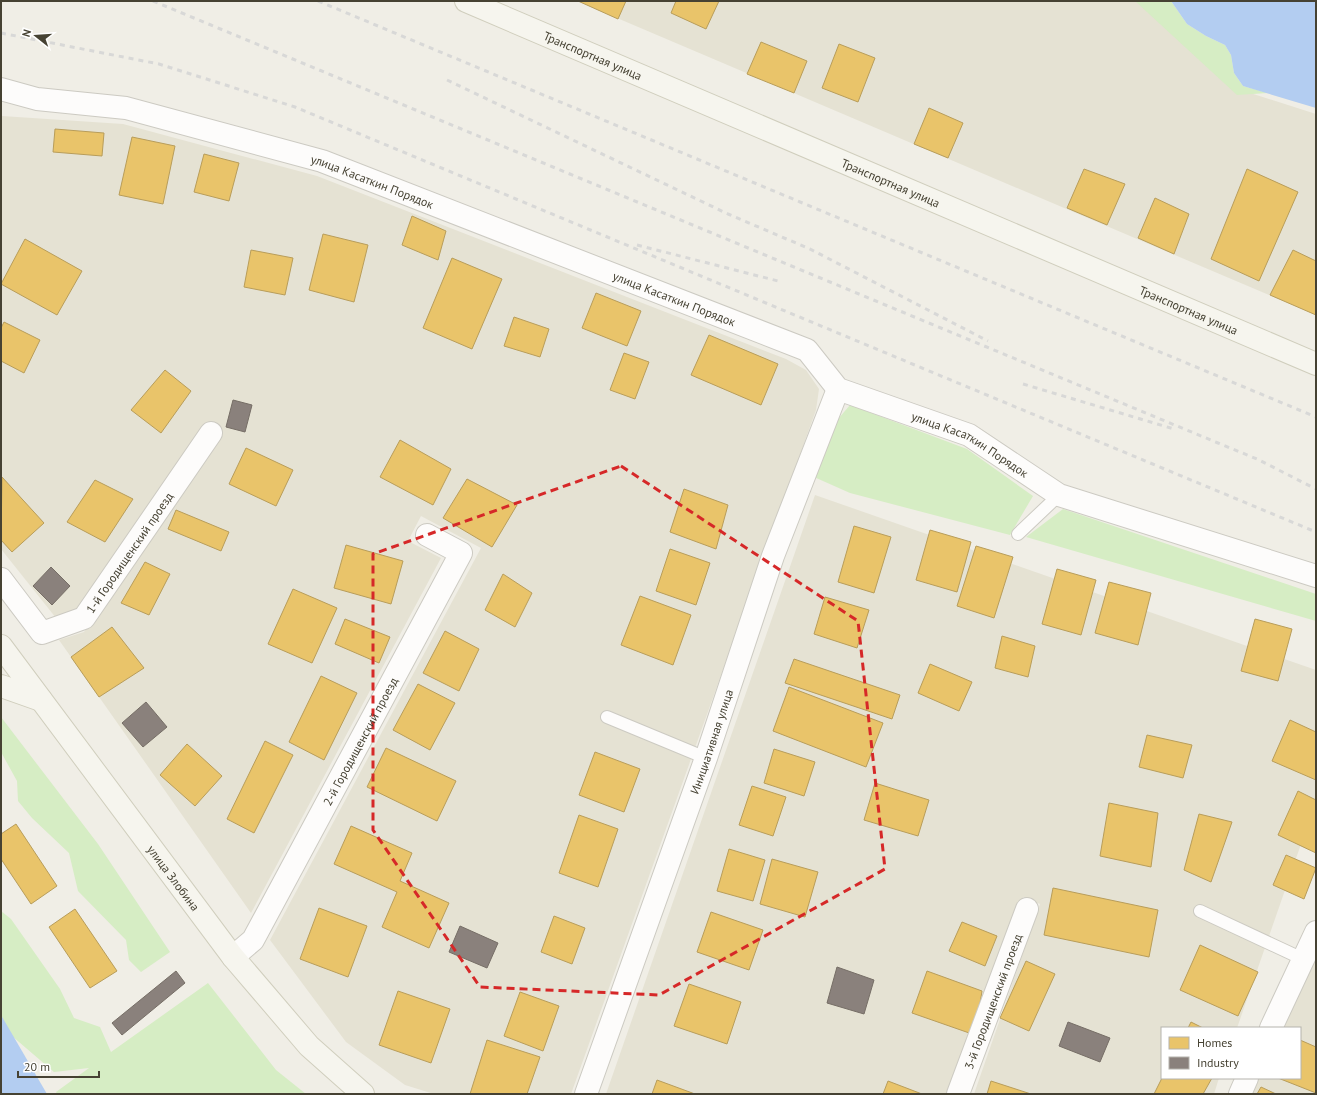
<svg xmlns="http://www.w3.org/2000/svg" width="1317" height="1095" font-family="'PT Sans',sans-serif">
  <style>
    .residential { fill: #e5e2d3 }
    .green { fill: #d6edc4 }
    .water { fill: #b3cdf1 }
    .homes { fill: #e9c46a; stroke: #b89d5a }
    .industry { fill: #8a817c; stroke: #766e66 }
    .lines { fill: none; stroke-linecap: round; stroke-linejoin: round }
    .service-casing { stroke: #cccac2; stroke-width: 14 }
    .minor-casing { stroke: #cccac2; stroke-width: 24 }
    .secondary-casing { stroke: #d0cebd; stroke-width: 24 }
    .service { stroke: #fdfcfb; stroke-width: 12 }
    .minor { stroke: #fdfcfb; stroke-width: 22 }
    .secondary { stroke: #f6f5ee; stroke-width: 22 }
    .rail { stroke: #d8d8d7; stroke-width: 3; stroke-dasharray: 5 5; stroke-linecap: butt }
    .marked { fill: none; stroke: #d62828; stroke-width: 3; stroke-dasharray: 8 5; stroke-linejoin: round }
    .labels { text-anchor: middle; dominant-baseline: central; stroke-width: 4; stroke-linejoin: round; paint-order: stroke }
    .street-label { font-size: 12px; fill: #464233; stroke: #fff }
  </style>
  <rect width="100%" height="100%" fill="#f0eee6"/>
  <!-- residential -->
  <g class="residential">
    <path d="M 577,1 L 1141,1 L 1244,91 L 1316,114 L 1316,315 Z"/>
    <path d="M 2,116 L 123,124 L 317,176 L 786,359 L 806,370 L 819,389 L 816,410 L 571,1094 L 434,1094 L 405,1085 L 346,1042 L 270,940 L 481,548 L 421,516 L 408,541 L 441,558 L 251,913 L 59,640 L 84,632 L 221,431 L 82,606 L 56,618 L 1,549 Z"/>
    <path d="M 815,495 L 1316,670 L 1316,801 L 1237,1028 L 1162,1028 L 1162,1078 L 1219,1078 L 1214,1094 L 974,1094 L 1040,904 L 1023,897 L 954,1094 L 606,1094 Z"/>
    <path d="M 1316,951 L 1316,1094 L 1249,1094 L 1257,1078 L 1300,1078 L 1300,1028 L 1280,1028 Z"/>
  </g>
  <!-- green -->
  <g class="green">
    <path d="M 1135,1 L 1171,1 L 1187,24 L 1206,36 L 1225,45 L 1231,55 L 1234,73 L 1243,86 L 1268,93 L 1237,95 Z"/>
    <path d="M 850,405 L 967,449 L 1033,496 L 1010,535 L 850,493 L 814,477 L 833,425 Z"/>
    <path d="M 1063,509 L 1316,594 L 1316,621 L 1026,537 Z"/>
    <path d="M 1,717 L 98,844 L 170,952 L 141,972 L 129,960 L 126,940 L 78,891 L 69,853 L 32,818 L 18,801 L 17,781 L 1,752 Z"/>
    <path d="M 1,911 L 11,919 L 60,989 L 74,1018 L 100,1027 L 111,1052 L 208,983 L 276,1070 L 306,1094 L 57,1094 L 56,1092 L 89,1068 L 54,1072 L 12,1036 L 1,1015 Z"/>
  </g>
  <!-- water -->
  <g class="water">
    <path d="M 1171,1 L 1316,1 L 1316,108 L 1243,86 L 1234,73 L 1231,55 L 1225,45 L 1206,36 L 1187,24 Z"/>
    <path d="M 1,1015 L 47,1094 L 1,1094 Z"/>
  </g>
  <!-- homes -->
  <g class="homes">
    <path d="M 578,1 L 626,1 L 618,19 Z"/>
    <path d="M 676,1 L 719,1 L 706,29 L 671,13 Z"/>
    <path d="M 761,42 L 807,61 L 794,93 L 747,74 Z"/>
    <path d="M 839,44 L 875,58 L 858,102 L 822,88 Z"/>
    <path d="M 929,108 L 963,123 L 948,158 L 914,144 Z"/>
    <path d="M 55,129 L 104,133 L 102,156 L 53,152 Z"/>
    <path d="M 132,137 L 175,146 L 163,204 L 119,195 Z"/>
    <path d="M 204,154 L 239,163 L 229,201 L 194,192 Z"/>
    <path d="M 1084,169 L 1125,184 L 1107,225 L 1067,208 Z"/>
    <path d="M 1247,169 L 1298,192 L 1259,281 L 1211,259 Z"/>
    <path d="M 1155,198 L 1189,214 L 1174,254 L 1138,238 Z"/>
    <path d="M 412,216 L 446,231 L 438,260 L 402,245 Z"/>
    <path d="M 323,234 L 368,245 L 354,302 L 309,290 Z"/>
    <path d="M 25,239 L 82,271 L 57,315 L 1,284 Z"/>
    <path d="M 251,250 L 293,258 L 285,295 L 244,287 Z"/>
    <path d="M 1293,250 L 1316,261 L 1316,315 L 1270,295 Z"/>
    <path d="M 452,258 L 502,279 L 472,349 L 423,328 Z"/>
    <path d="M 596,293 L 641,311 L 627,346 L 582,328 Z"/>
    <path d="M 514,317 L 549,329 L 540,357 L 504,346 Z"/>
    <path d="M 4,322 L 40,340 L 24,373 L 1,361 L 1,328 Z"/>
    <path d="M 709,335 L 778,364 L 761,405 L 691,375 Z"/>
    <path d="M 624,353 L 649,362 L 635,399 L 610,390 Z"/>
    <path d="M 165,370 L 191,391 L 161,433 L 131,410 Z"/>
    <path d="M 400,440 L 451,469 L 433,505 L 380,477 Z"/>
    <path d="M 246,448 L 293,470 L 276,506 L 229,484 Z"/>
    <path d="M 2,477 L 44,523 L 12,552 L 1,540 Z"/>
    <path d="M 467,479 L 517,505 L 492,547 L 443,518 Z"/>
    <path d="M 95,480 L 133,499 L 105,542 L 67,522 Z"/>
    <path d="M 684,489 L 728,505 L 716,549 L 670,532 Z"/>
    <path d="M 176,510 L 229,532 L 221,551 L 168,529 Z"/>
    <path d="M 854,526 L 891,537 L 874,593 L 838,582 Z"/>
    <path d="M 930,530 L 971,542 L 957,592 L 916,580 Z"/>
    <path d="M 346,545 L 403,561 L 391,604 L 334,588 Z"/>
    <path d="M 976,546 L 1013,557 L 994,618 L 957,606 Z"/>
    <path d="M 670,549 L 710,563 L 696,605 L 656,591 Z"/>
    <path d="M 145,562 L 170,574 L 149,615 L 121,603 Z"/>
    <path d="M 1057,569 L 1096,580 L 1081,635 L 1042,624 Z"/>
    <path d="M 503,574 L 532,593 L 515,627 L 485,610 Z"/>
    <path d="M 1109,582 L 1151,593 L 1138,645 L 1095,633 Z"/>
    <path d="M 293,589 L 337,608 L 312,663 L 268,644 Z"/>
    <path d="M 640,596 L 691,615 L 673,665 L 621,645 Z"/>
    <path d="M 825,597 L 869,610 L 857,648 L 814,634 Z"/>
    <path d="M 345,619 L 390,637 L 379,663 L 335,644 Z"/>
    <path d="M 1255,619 L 1292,629 L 1278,681 L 1241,671 Z"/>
    <path d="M 112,627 L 144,668 L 99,697 L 71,657 Z"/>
    <path d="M 445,631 L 479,649 L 459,691 L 423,673 Z"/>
    <path d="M 1002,636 L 1035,646 L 1028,677 L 995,668 Z"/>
    <path d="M 794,659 L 900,695 L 892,719 L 785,683 Z"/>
    <path d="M 930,664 L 972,682 L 959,711 L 918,693 Z"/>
    <path d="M 321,676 L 357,693 L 324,760 L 289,742 Z"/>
    <path d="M 418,684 L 455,703 L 430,750 L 393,730 Z"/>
    <path d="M 789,687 L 883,723 L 866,767 L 773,731 Z"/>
    <path d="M 1290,720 L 1316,732 L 1316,780 L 1272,761 Z"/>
    <path d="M 1147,735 L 1192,745 L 1183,778 L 1139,767 Z"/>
    <path d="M 265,741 L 293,755 L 254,833 L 227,819 Z"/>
    <path d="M 187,744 L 222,776 L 195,806 L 160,775 Z"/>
    <path d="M 386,748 L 456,781 L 437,821 L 367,787 Z"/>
    <path d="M 774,749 L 815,762 L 804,796 L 764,783 Z"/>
    <path d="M 595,752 L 640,769 L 624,812 L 579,795 Z"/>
    <path d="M 875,783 L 929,800 L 918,836 L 864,820 Z"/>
    <path d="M 752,786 L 786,797 L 773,836 L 739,825 Z"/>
    <path d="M 1298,791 L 1316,800 L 1316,853 L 1278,835 Z"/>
    <path d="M 1109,803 L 1158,813 L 1151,867 L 1100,856 Z"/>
    <path d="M 1199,814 L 1232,822 L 1211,882 L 1184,870 Z"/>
    <path d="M 579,815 L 618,829 L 598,887 L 559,873 Z"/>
    <path d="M 16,824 L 57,886 L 31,904 L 1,859 L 1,834 Z"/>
    <path d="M 351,826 L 412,853 L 400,881 L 449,903 L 429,948 L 382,927 L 397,892 L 334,864 Z"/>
    <path d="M 729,849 L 765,860 L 753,901 L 717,891 Z"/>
    <path d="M 1286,855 L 1316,868 L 1304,899 L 1273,885 Z"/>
    <path d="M 772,859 L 818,872 L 805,917 L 760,904 Z"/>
    <path d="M 1053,888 L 1158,910 L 1149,957 L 1044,935 Z"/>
    <path d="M 319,908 L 367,926 L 348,977 L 300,959 Z"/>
    <path d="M 75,909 L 117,971 L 90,988 L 49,927 Z"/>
    <path d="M 711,912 L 763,930 L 749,970 L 697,952 Z"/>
    <path d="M 554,916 L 585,928 L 572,964 L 541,952 Z"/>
    <path d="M 962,922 L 997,936 L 985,966 L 949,951 Z"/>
    <path d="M 1200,945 L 1258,972 L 1238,1016 L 1180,990 Z"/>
    <path d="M 1026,961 L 1055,974 L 1029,1031 L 1000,1018 Z"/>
    <path d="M 927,971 L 982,991 L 975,1035 L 912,1013 Z"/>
    <path d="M 689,984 L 741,1002 L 727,1044 L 674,1026 Z"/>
    <path d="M 398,991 L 450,1009 L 431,1063 L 379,1045 Z"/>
    <path d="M 520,992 L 559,1006 L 543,1051 L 504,1036 Z"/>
    <path d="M 1191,1022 L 1203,1028 L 1188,1028 Z"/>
    <path d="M 487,1040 L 540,1057 L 527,1094 L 470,1094 Z"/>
    <path d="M 1300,1040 L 1316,1047 L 1316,1093 L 1278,1078 L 1300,1078 Z"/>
    <path d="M 1162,1078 L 1212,1078 L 1203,1094 L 1154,1094 Z"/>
    <path d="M 657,1080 L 695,1094 L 652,1094 Z"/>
    <path d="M 888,1081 L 922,1094 L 883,1094 Z"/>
    <path d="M 991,1081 L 1031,1094 L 987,1094 Z"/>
    <path d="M 1261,1087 L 1276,1094 L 1257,1094 Z"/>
  </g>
  <!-- industry -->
  <g class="industry">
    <path d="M 233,400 L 252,405 L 245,432 L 226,427 Z"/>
    <path d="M 51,567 L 70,586 L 52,605 L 33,586 Z"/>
    <path d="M 146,702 L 167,727 L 143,747 L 122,723 Z"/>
    <path d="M 460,926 L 498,943 L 487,968 L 449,952 Z"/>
    <path d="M 837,967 L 874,980 L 864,1014 L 827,1003 Z"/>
    <path d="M 176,971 L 185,983 L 122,1035 L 112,1023 Z"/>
    <path d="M 1068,1022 L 1110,1038 L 1100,1062 L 1059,1046 Z"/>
  </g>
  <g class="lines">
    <!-- service casing -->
    <g class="service-casing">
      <g id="service">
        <path d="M 1018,534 L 1059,495"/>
        <path d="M 607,717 L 706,758"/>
        <path d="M 1200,911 L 1303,959"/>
      </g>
    </g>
    <!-- minor casing -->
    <g class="minor-casing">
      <g id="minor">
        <path id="s1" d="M 1,89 L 37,99 L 126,108 L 322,161 L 807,350 L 838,389 L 969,435 L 1059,495 L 1316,576"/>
        <path id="s2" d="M 1,579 L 42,633 L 84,618 L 211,433"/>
        <path id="s3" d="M 233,957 L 253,940 L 461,553 L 427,535"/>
        <path d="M 1271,1028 L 1316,932"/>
        <path id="s4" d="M 586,1094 L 706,758 L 773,556 L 838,389"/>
        <path id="s5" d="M 958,1094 L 1027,909"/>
        <path d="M 1240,1094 L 1247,1078"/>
      </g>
    </g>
    <!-- secondary casing -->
    <g class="secondary-casing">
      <g id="secondary">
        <path id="s6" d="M 466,1 L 1316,364"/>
        <path id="s7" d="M 1,646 L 233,957 L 309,1046 L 363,1094"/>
        <path d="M 1,686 L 41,700"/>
      </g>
    </g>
    <!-- service -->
    <use href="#service" class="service"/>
    <!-- minor -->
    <use href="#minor" class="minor"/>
    <!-- secondary -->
    <use href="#secondary" class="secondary"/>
    <!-- rail -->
    <g class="rail">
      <path d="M 153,1 L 1218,443 L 1257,459 L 1316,489"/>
      <path d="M 318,1 L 1316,417"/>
      <path d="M 1,33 L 159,64 L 295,107 L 1316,532"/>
      <path d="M 447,80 L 728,214 L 810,249 L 988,341"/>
      <path d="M 637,245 L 778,281"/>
      <path d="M 1023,384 L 1174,429"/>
    </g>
  </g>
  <!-- marked area -->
  <path class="marked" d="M 621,466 L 858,621 L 885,869 L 659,995 L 480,987 L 373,830 L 373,554 Z"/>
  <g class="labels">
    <!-- street labels -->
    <g class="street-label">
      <text stroke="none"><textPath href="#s6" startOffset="138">Транспортная улица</textPath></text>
      <text stroke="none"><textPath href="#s1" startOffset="384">улица Касаткин Порядок</textPath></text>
      <text stroke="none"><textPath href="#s6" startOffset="462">Транспортная улица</textPath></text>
      <text stroke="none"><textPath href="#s1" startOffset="708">улица Касаткин Порядок</textPath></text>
      <text stroke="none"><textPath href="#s6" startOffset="786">Транспортная улица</textPath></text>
      <text stroke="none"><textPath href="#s1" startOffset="1044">улица Касаткин Порядок</textPath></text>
      <text stroke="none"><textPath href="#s2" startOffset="192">1-й Городищенский проезд</textPath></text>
      <text stroke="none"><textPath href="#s3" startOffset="252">2-й Городищенский проезд</textPath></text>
      <text stroke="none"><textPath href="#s4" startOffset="374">Инициативная улица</textPath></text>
      <text stroke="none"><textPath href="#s7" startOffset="289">улица Злобина</textPath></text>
      <text stroke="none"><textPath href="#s5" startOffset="99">3-й Городищенский проезд</textPath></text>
    </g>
  </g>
  <!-- border -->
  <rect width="1317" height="1095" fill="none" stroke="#464233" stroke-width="4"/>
  <!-- legend -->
  <rect x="1161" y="1027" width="140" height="52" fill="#ffffff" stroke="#b5b3ad"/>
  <rect x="1169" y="1037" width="20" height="12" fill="#e9c46a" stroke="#b5b3ad"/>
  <text x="1197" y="1047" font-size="12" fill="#464233">Homes</text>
  <rect x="1169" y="1057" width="20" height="12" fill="#8a817c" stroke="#b5b3ad"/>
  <text x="1197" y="1067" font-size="12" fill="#464233">Industry</text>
  <!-- north arrow -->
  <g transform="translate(36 36) rotate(287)" stroke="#ffffff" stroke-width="3" paint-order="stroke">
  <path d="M0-3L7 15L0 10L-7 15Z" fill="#464233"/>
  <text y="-6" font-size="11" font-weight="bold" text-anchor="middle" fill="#464233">N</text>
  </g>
  <!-- scale -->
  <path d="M18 1071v6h81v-6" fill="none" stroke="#464233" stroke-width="2"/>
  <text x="24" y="1071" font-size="12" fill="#464233" stroke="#ffffff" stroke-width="3" paint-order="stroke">20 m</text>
</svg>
